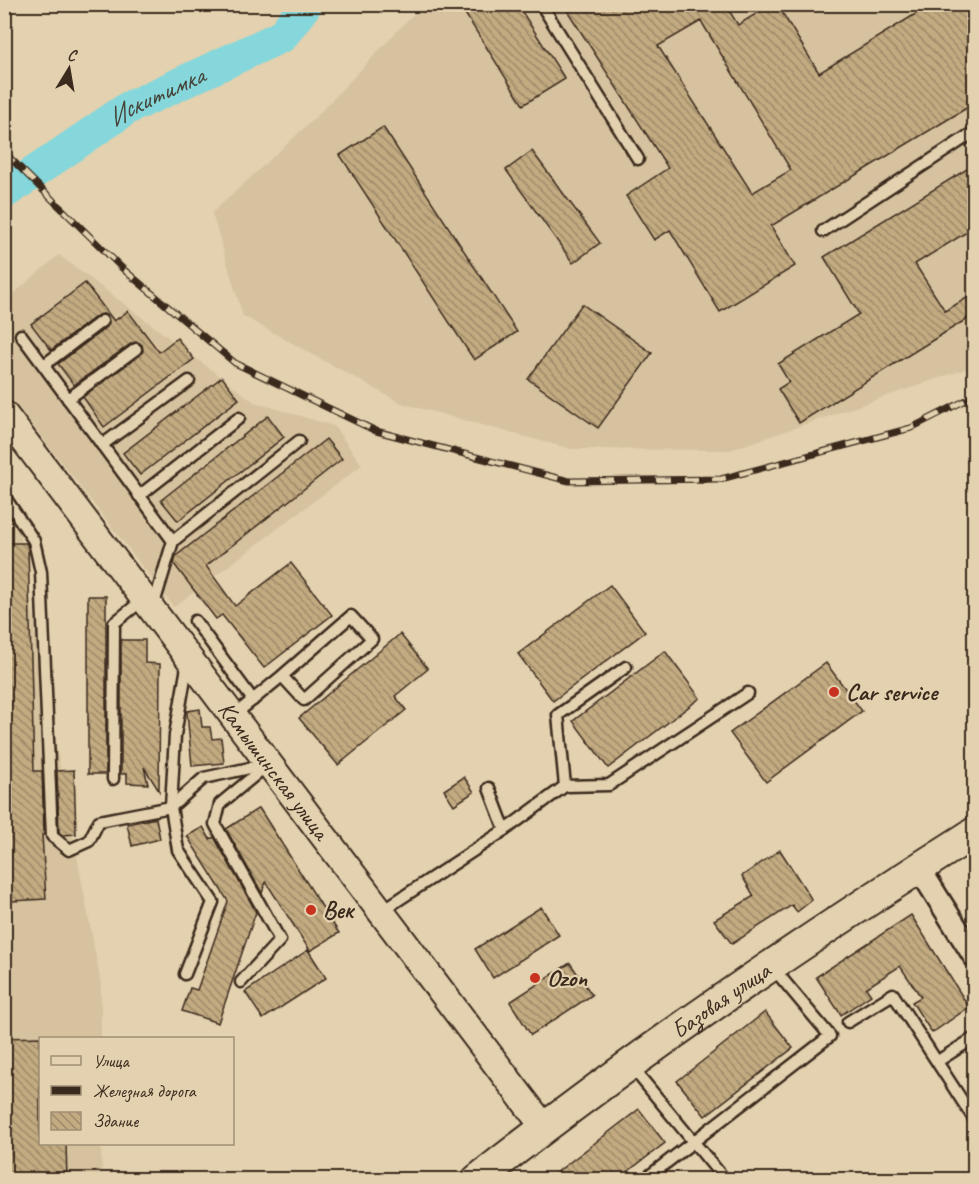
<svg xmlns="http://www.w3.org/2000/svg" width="979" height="1184" font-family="Caveat,sans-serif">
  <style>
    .built { fill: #d6c29e }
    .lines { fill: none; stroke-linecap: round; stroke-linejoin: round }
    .river { stroke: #85d7db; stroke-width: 33 }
    .building { fill: url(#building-back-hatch); stroke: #3b2a1e; stroke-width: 1.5; fill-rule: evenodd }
    .service-casing { stroke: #3b2a1e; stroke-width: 15 }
    .minor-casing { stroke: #3b2a1e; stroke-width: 26 }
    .tertiary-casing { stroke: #3b2a1e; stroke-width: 30 }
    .secondary-casing { stroke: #3b2a1e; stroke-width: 34 }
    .service { stroke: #e3d1af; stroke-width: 10 }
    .minor { stroke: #e3d1af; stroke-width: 21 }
    .tertiary { stroke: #e3d1af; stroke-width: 26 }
    .secondary { stroke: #e3d1af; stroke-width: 30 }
    .rail-casing { stroke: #3b2a1e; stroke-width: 7 }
    .rail { stroke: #e3d1af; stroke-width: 4.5; stroke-dasharray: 14; stroke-linecap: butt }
    .poi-dot { fill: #c8321e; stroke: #e3d1af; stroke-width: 2 }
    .labels { text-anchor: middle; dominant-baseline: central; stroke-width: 4.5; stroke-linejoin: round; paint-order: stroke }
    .poi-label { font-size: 24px; font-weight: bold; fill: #3b2a1e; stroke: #e3d1af; text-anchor: start }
    .street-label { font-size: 24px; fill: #3b2a1e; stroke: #e3d1af }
    .water-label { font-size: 26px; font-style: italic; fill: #46443a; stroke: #e3d1af }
  </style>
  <defs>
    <pattern id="building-back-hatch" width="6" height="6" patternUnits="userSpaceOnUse" patternTransform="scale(1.5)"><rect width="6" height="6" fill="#c2aa81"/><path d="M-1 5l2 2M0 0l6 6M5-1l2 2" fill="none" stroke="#9f8b69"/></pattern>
  </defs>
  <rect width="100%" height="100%" fill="#e3d1af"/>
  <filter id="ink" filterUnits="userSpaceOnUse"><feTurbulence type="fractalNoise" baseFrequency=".0167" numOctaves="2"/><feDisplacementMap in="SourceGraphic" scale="12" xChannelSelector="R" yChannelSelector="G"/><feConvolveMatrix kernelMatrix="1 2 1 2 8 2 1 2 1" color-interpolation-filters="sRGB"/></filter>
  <g filter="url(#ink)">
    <!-- built -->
    <g class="built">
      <path d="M 422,5 L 974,5 L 974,366 L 730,450 L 571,449 L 401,403 L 243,316 L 212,213 L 313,120 Z"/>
      <path d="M 59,255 L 254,402 L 334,426 L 362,465 L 174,607 L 5,390 L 5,301 Z"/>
      <path d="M 4,454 L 7,457 L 51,718 L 101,984 L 101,1038 L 40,1038 L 40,1144 L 101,1144 L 102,1179 L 5,1179 Z"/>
    </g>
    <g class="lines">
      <!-- river -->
      <path class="river" id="s1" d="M 4,193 L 128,108 L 282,36 L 306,4"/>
    </g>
    <!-- building -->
    <g class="building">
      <path d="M 459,4 L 517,4 L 565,79 L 523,105 Z"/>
      <path d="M 563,4 L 725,4 L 738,25 L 772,4 L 777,4 L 819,73 L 932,4 L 975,4 L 975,103 L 771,226 L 795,266 L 720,312 L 670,230 L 654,240 L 626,196 L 668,168 ZM 701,21 L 791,170 L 752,193 L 658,46 Z"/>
      <path d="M 383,127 L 517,332 L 474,360 L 340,155 Z"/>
      <path d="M 532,151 L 600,243 L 573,263 L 506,170 Z"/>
      <path d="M 975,164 L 975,227 L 915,264 L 945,311 L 975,293 L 975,314 L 799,423 L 778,389 L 789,382 L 778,364 L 859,314 L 824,257 Z"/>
      <path d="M 85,283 L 114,321 L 128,311 L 159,352 L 177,338 L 194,359 L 104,427 L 83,397 L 140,355 L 143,351 L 142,345 L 138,342 L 132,343 L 74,385 L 58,364 L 107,327 L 109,323 L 108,317 L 104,314 L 98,315 L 51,350 L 31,324 Z"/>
      <path d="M 582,304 L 652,353 L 598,428 L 528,379 Z"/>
      <path d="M 222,377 L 239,399 L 140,475 L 123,453 Z"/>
      <path d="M 268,416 L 284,437 L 178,521 L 161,500 Z"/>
      <path d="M 326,439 L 342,459 L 206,566 L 235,606 L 291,563 L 332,615 L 264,668 L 222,615 L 216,619 L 174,564 L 176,556 Z"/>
      <path d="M 4,543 L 26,543 L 28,548 L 34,771 L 42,771 L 44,835 L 42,835 L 46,899 L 12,901 L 6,835 L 4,760 Z"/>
      <path d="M 610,585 L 645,632 L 553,701 L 518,654 Z"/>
      <rect x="88" y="596" width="18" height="178"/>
      <path d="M 400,634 L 428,669 L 395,696 L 406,710 L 338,765 L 299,718 Z"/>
      <path d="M 121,640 L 145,640 L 145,663 L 160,664 L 159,791 L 144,767 L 148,784 L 127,783 L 127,774 L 121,774 Z"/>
      <path d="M 665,651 L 700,698 L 608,768 L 573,721 Z"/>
      <path d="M 826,663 L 862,711 L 766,782 L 730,733 Z"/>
      <path d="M 200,709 L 202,727 L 210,727 L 212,739 L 221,738 L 224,763 L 192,766 L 187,713 L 187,711 Z"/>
      <path d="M 74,770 L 76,834 L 62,835 L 59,832 L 57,771 Z"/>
      <path d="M 464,777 L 474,792 L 454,805 L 444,790 Z"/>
      <path d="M 259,808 L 339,933 L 310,951 L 266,882 L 262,893 L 226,829 Z"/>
      <path d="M 156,818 L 160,839 L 132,846 L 127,824 Z"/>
      <path d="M 203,827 L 210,839 L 214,837 L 256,912 L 218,1023 L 182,1011 L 190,988 L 197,990 L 228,901 L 187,836 Z"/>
      <path d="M 780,850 L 812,900 L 797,912 L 792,905 L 732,944 L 714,920 L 754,896 L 742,876 Z"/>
      <path d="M 541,907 L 559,935 L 493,978 L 475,949 Z"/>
      <path d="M 911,915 L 969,1007 L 932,1033 L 912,1002 L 921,997 L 900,966 L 866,988 L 871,995 L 841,1015 L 816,977 Z"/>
      <path d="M 308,950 L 326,978 L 263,1019 L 245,992 Z"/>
      <path d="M 570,963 L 592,995 L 531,1035 L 510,1002 Z"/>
      <path d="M 765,1012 L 793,1048 L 705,1116 L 677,1081 Z"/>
      <path d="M 40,1037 L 40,1143 L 66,1143 L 67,1179 L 4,1179 L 4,1038 Z"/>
      <path d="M 639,1109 L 665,1143 L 618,1179 L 548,1179 Z"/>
    </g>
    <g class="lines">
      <!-- service casing -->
      <g class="service-casing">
        <g id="service">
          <path d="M 541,4 L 638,159"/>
          <path d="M 823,231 L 974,132"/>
          <path d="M 21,335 L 173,541 L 153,607"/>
          <path d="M 44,365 L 102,321"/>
          <path d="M 68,399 L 136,349"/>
          <path d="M 102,445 L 189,381"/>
          <path d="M 4,496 L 34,541 L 41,572 L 52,836 L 69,850 L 89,841 L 99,821 L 171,807 L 175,735 L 188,661"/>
          <path d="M 139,496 L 239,418"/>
          <path d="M 173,541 L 299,441"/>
          <path d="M 195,621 L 253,700"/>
          <path d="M 233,716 L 282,676 L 304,700 L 372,639 L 351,616 L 282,676"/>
          <path d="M 113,779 L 114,623 L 144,599"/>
          <path d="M 565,786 L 558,715 L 626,667"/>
          <path d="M 489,788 L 505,830"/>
          <path d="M 380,912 L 505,830 L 565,786 L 609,785 L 748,693"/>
          <path d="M 185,974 L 213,902 L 178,850 L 171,807 L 204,778 L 268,764"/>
          <path d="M 241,982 L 280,940 L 215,824 L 220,804 L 266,766"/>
          <path d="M 848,1022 L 893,994 L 974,1119"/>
          <path d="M 938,1061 L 974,1038"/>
          <path d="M 631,1066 L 725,1180"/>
          <path d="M 644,1180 L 830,1036 L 773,968"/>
        </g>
      </g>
      <!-- minor casing -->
      <g class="minor-casing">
        <path id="minor" d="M 919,868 L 974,956"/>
      </g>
      <!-- tertiary casing -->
      <g class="tertiary-casing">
        <g id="tertiary">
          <path id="s2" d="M 4,414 L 544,1127"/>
        </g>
      </g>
      <!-- secondary casing -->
      <g class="secondary-casing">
        <g id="secondary">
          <path id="s3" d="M 477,1180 C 636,1054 803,941 974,833"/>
        </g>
      </g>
      <!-- service -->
      <use href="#service" class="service"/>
      <!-- minor -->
      <use href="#minor" class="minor"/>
      <!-- tertiary -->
      <use href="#tertiary" class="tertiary"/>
      <!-- secondary -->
      <use href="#secondary" class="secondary"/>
      <!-- rail casing -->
      <g class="rail-casing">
        <path id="rail" d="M 4,152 L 123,269 L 235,363 L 376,431 L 569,481 L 721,479 L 911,428 L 974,396"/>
      </g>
      <!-- rail -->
      <use href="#rail" class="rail"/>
    </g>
  </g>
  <!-- markers -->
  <g class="poi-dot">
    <circle cx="834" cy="692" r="6"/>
    <circle cx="311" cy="910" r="6"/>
    <circle cx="535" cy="978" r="6"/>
  </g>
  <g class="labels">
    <!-- poi labels -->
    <g class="poi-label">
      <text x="846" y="692">Car service</text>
      <text x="323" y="910">Век</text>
      <text x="547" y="978">Ozon</text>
    </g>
    <!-- street labels -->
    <g class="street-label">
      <text stroke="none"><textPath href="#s2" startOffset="447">Камышинская улица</textPath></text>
      <text stroke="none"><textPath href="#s3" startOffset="303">Базовая улица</textPath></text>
    </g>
    <!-- water labels -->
    <g class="water-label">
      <text stroke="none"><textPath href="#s1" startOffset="180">Искитимка</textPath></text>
    </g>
  </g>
  <!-- margin -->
  <rect width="979" height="1184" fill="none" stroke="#e3d1af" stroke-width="24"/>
  <rect x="12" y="12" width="955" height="1160" fill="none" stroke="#3b2a1e" stroke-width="2" filter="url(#ink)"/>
  <!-- legend -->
  <rect x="39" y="1037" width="195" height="108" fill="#e3d1af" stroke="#a08e75" stroke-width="1.5"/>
  <rect x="51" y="1056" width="30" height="9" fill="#e3d1af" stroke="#a08e75" stroke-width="1.5"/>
  <text x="93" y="1067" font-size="18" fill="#3b2a1e">Улица</text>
  <rect x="51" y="1086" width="30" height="9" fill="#3b2a1e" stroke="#a08e75" stroke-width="1.5"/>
  <text x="93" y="1097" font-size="18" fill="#3b2a1e">Железная дорога</text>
  <rect x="51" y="1112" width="30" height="18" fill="url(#building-back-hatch)" stroke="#a08e75" stroke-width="1.5"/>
  <text x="93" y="1127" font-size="18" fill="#3b2a1e">Здание</text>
  <!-- north arrow -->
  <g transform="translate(69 69) rotate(11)" stroke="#e3d1af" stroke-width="4.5" paint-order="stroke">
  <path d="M0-4.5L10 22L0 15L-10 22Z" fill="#3b2a1e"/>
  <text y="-9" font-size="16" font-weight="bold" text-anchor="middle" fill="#3b2a1e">С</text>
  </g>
</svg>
